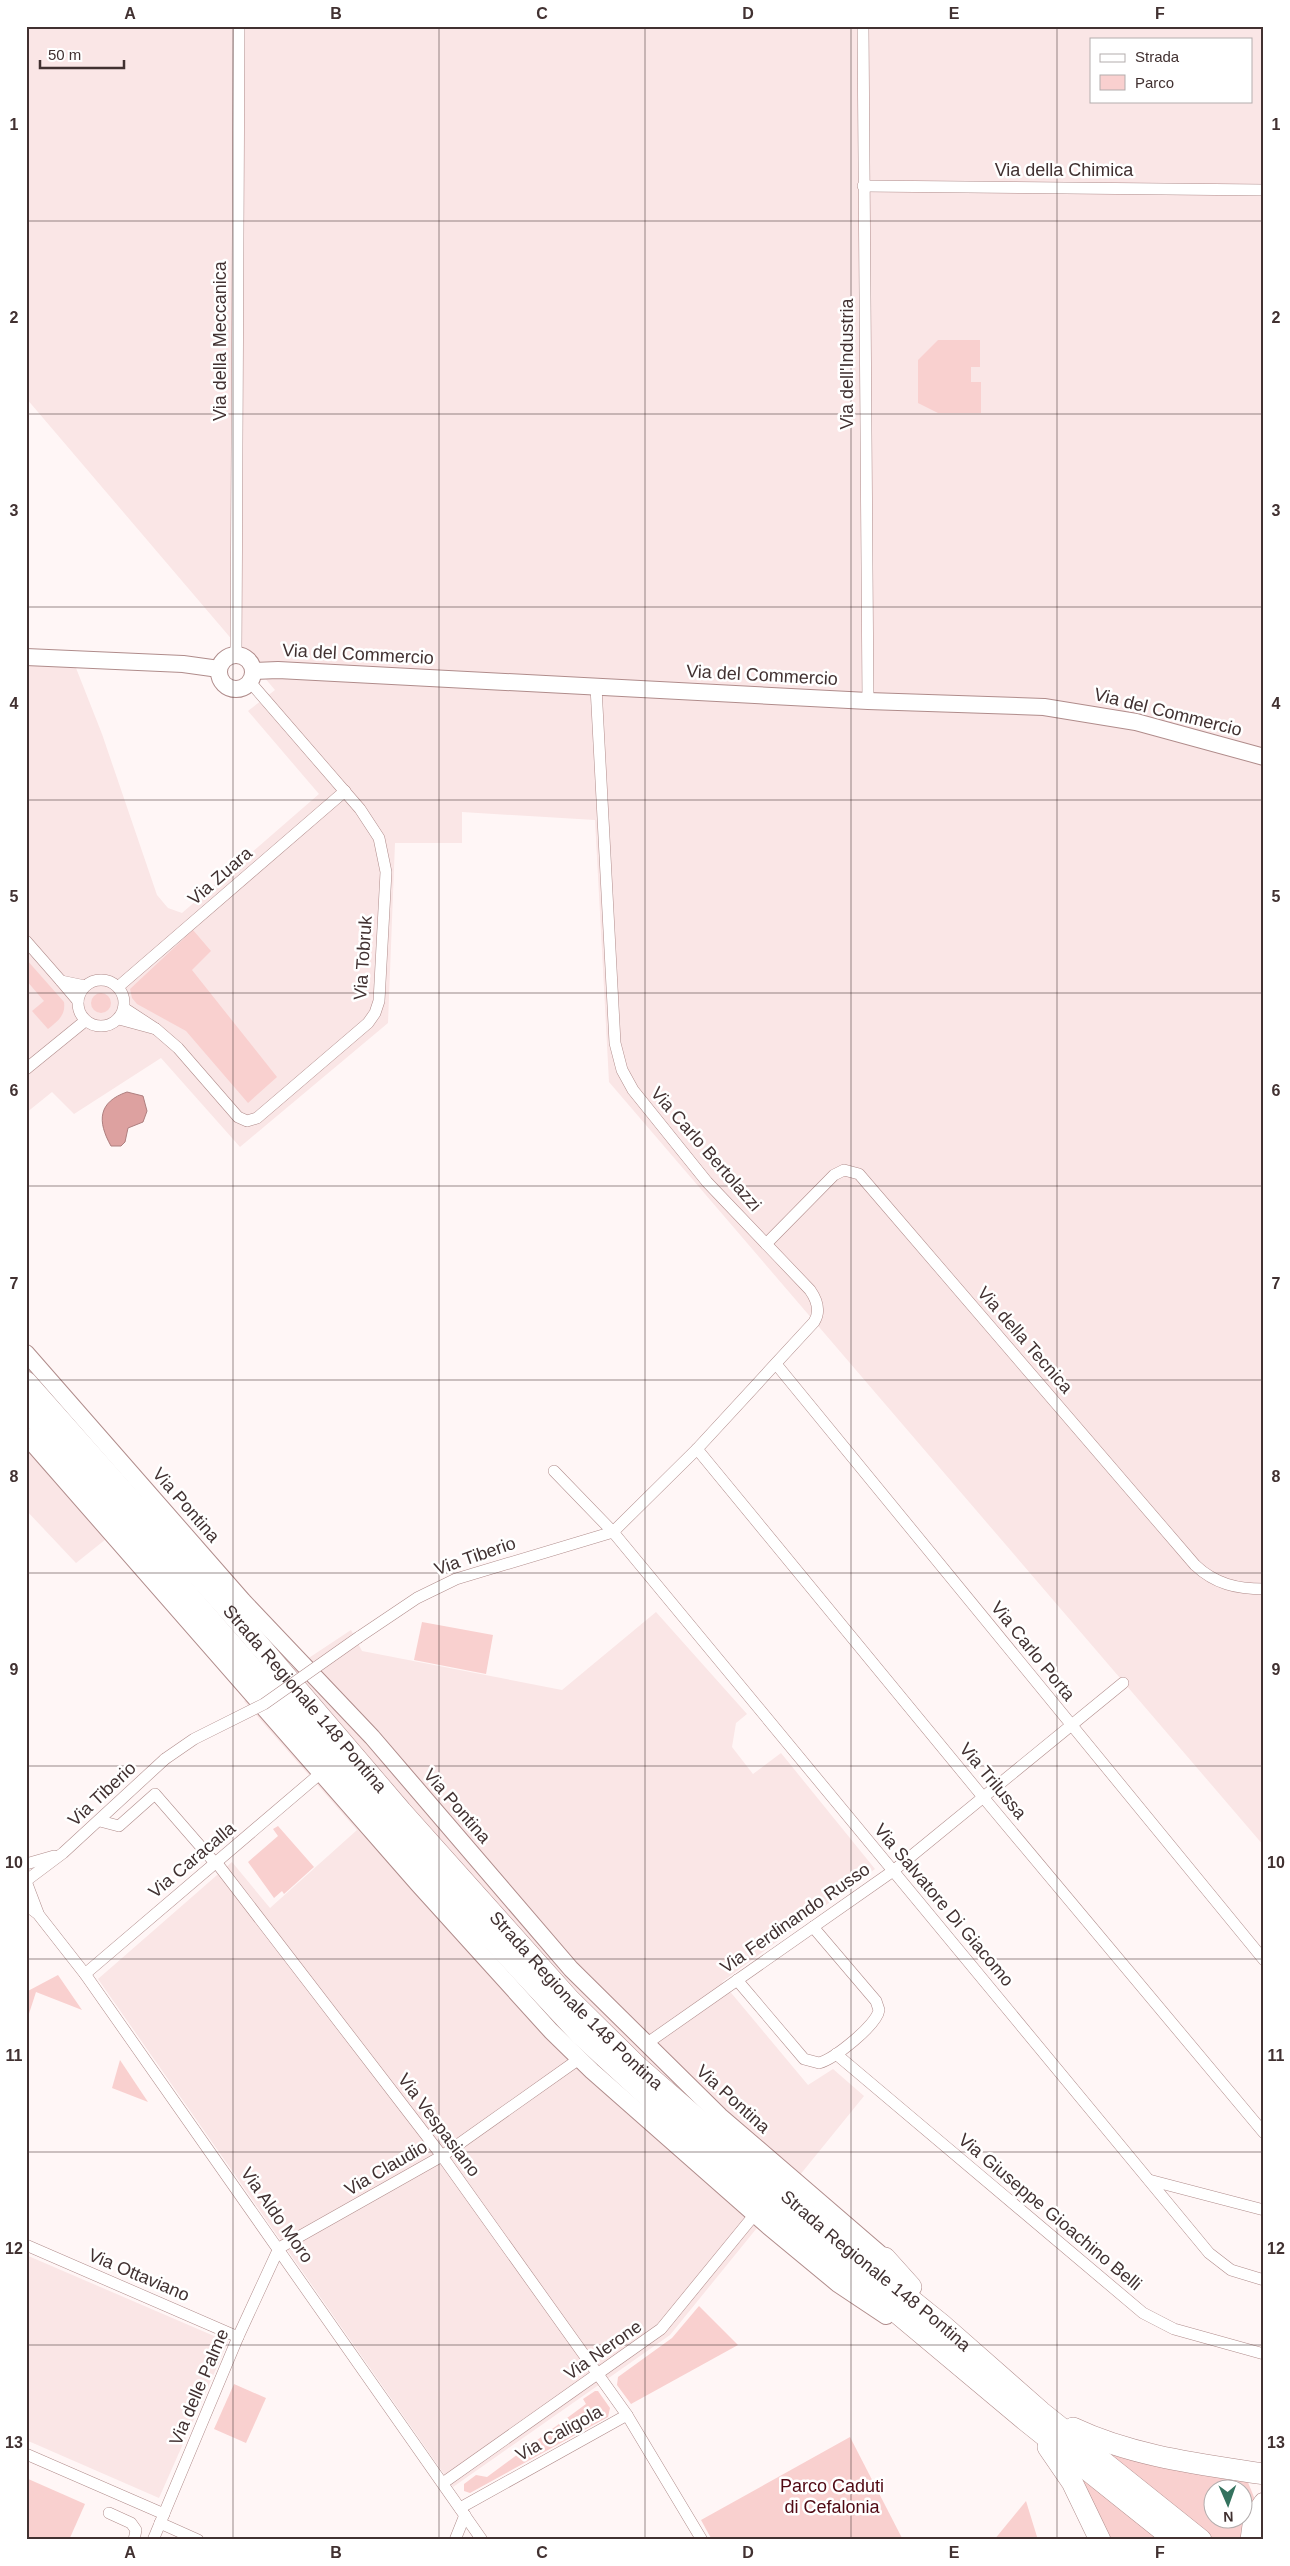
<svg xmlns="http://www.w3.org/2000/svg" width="1290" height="2566" font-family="Arial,sans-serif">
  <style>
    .built { fill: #fae6e6; fill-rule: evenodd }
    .green { fill: #f9d0cf; fill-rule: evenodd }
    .water { fill: #dda1a0; stroke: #ae7f7f }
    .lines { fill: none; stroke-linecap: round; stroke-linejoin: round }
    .street-casing { stroke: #b08c8b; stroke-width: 12 }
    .secondary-casing { stroke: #b08c8b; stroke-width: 18 }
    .highway-casing { stroke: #b08c8b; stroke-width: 22 }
    .street { stroke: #fff; stroke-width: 11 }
    .secondary { stroke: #fff; stroke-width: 16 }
    .highway { stroke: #fff; stroke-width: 21 }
    .street-bridge-casing { stroke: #b08c8b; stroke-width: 12; stroke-linecap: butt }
    .street-bridge { stroke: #fff; stroke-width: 11 }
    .grid { fill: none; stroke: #413131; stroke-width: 1; stroke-opacity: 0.55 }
    .labels { text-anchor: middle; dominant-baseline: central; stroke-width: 5; stroke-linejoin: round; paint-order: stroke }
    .street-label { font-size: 18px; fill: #413131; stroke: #fff }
    .park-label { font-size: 18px; fill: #510a14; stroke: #fff }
    .neatline { fill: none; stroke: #413131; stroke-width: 2 }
    .grid-label { font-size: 16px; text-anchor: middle; font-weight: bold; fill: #413131 }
  </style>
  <rect width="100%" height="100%" fill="#fff6f6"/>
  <!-- built -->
  <g class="built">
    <path d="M 26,26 L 1264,26 L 1264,1846 L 609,1082 L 595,820 L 462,812 L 462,843 L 395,843 L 388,1023 L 240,1147 L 161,1058 L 74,1114 L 52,1092 L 26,1113 L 26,665 L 76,668 L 102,734 L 157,895 L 168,908 L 182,913 L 319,794 L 248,711 L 275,690 L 26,398 ZM 1091,39 L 1251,39 L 1251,101 L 1091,101 Z"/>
    <path d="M 26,1425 L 116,1531 L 76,1563 L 26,1510 Z"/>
    <path d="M 656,1612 L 747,1714 L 736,1723 L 732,1747 L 753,1774 L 781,1753 L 875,1869 L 722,1982 L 808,2085 L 833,2069 L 864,2096 L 670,2335 L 453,2487 L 98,1979 L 232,1862 L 270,1908 L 357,1830 L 244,1701 L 351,1630 L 362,1651 L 562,1690 Z"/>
    <path d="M 26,2255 L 228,2342 L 159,2498 L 26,2440 Z"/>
  </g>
  <!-- green -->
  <g class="green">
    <path d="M 938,340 L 980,340 L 980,367 L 971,367 L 971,382 L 981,382 L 981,413 L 938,413 L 918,403 L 918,360 Z"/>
    <path d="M 193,930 L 211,951 L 192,970 L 277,1077 L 248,1103 L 186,1031 L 137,1004 L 132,998 L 130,989 Z"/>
    <path d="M 26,959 L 64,1002 C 66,1015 58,1021 48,1029 L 32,1011 L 44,1001 L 26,980 Z"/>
    <circle cx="101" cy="1003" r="10"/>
    <path d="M 422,1622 L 493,1635 L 486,1674 L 414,1660 Z"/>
    <path d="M 278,1826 L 314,1867 L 284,1894 L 282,1891 L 274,1898 L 248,1862 L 278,1836 L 273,1829 Z"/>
    <path d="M 58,1975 L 82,2010 L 36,1992 L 26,2023 L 26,1992 Z"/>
    <path d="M 120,2060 L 148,2102 L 112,2088 Z"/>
    <path d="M 699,2306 L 738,2345 L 631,2404 L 617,2385 L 618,2377 L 672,2338 Z"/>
    <path d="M 234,2384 L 266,2398 L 246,2443 L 214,2429 Z"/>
    <path d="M 595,2391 L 598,2391 L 610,2408 L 608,2417 L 470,2493 L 464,2491 L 464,2484 L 476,2475 L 487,2477 L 586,2404 L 583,2399 Z"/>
    <path d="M 850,2437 L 903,2540 L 712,2540 L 701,2520 Z"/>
    <path d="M 1098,2450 L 1247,2480 L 1256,2502 L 1243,2520 L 1241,2540 L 1207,2540 ZM 1212,2488 L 1242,2488 L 1242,2518 L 1212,2518 Z"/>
    <path d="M 1080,2475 L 1160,2540 L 1101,2540 Z"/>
    <path d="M 26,2478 L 85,2504 L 69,2540 L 26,2540 Z"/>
    <path d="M 1026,2501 L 1038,2540 L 994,2540 Z"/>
  </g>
  <!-- water -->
  <path class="water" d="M 127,1092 L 143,1096 L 147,1111 L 143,1122 L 128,1128 L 125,1142 L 121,1146 L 111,1146 C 97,1121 98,1102 127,1092 Z"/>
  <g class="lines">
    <!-- street casing -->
    <g class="street-casing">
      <g id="street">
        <path d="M 863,26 L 868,701"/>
        <path d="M 863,186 L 1264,190"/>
        <path d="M 236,655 L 239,26"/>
        <path d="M 26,941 L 61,981"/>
        <circle cx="101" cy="1003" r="23"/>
        <path d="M 118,987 L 345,791"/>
        <path d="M 78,1001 L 61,981 L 85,986"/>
        <path d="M 119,1019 L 156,1029 L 124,1008"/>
        <path d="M 156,1029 L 178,1048 L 238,1117 L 247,1121 L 257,1118 L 368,1023 L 375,1013 L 379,1001 L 386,872 L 379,838 L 360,809 L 250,682"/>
        <path d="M 26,1069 L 85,1021"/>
        <path d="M 766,1244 L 834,1175 L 844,1170 L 859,1174 L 1195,1565 C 1215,1584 1237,1589 1264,1589"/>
        <path d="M 776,1364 L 1264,1960"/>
        <path d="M 697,1449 L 983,1797 L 1264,2133"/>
        <path d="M 554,1471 L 613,1532 L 1209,2253 L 1231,2270 L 1264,2280"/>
        <path d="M 359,1637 L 417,1598 L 456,1579 L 613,1532 L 697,1449 L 814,1322 C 821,1311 817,1300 810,1290 L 707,1182 L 633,1090 L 622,1070 L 615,1043 L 596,687"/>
        <path d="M 100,1821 L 119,1826 L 155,1794 L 215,1863"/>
        <path d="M 216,1862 L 442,2156 L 627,2415"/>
        <path d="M 26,1864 L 54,1856"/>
        <path d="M 27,1880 L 63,1853 L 165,1759"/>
        <path d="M 27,1884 L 38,1913"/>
        <path d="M 26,1905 L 38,1914 L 85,1974 L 482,2540"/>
        <path d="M 85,1974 L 322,1772"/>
        <path d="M 737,1980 L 804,2059 L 819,2063 C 834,2059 877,2025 879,2010 L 876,2001 L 813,1927"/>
        <path d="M 646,2044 L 893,1871 L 1123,1683"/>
        <path d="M 836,2054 L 1143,2313 L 1174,2329 L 1264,2354"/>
        <path d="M 1149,2180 L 1264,2210"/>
        <path d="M 26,2245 L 238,2337"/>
        <path d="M 26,2454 L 164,2514"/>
        <path d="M 443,2483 L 661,2329 L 755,2214"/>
        <path d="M 460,2508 L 627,2415 L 702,2540"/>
        <path d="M 109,2513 L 131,2523 L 136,2530 L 134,2540"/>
        <path d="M 160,2523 L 198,2540"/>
        <path d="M 153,2540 L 238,2337 L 279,2248 L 442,2156 L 579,2059"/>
        <path d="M 455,2540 L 465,2515"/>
      </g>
    </g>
    <!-- secondary casing -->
    <g class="secondary-casing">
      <g id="secondary">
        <circle cx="236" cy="672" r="17"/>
        <path d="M 26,657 L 183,664 L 219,669"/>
        <path d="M 253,671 L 278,670 L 868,701 L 1044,707 L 1136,722 L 1264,757"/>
        <path d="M 26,1353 L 243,1601 L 372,1737 L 571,1969 L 720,2116 L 885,2258"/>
        <path d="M 26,1436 L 418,1884 L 551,2031 L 592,2071 L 768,2226 L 838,2284 L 886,2316"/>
      </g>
    </g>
    <!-- highway casing -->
    <g class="highway-casing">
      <g id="highway">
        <path id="s1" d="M 26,1382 L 243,1626 L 401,1811 L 569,1999 L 638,2067 L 833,2237 L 941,2324 L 1041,2412 L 1201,2540"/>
        <path d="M 26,1409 L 434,1877 L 581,2035 L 714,2157 L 822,2250 L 1025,2420 L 1175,2540"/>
        <path d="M 885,2258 L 911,2287"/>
        <path d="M 1073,2428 C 1132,2456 1199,2464 1264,2474"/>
        <path d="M 1048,2447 L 1072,2482 L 1100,2540"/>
        <path d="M 1251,2540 L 1254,2518 L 1264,2503"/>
      </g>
    </g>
    <!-- street -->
    <use href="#street" class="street"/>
    <!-- secondary -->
    <use href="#secondary" class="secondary"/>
    <!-- highway -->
    <use href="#highway" class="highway"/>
    <!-- street-bridge casing -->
    <g class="street-bridge-casing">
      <path id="street-bridge" d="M 165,1759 L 194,1739 L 264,1704 L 359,1637"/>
    </g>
    <!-- street-bridge -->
    <use href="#street-bridge" class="street-bridge"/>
  </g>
  <!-- grid -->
  <path class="grid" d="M 233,26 L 233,2540M 439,26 L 439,2540M 645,26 L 645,2540M 851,26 L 851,2540M 1057,26 L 1057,2540M 26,221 L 1264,221M 26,414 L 1264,414M 26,607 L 1264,607M 26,800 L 1264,800M 26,993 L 1264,993M 26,1186 L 1264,1186M 26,1380 L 1264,1380M 26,1573 L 1264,1573M 26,1766 L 1264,1766M 26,1959 L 1264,1959M 26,2152 L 1264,2152M 26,2345 L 1264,2345"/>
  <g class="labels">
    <!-- street labels -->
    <g class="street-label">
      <text x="1064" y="170">Via della Chimica</text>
      <text transform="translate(220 341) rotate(-90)">Via della Meccanica</text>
      <text transform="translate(847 364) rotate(-90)">Via dell'Industria</text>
      <text transform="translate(358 654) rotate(3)">Via del Commercio</text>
      <text transform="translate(762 675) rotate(3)">Via del Commercio</text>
      <text transform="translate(1168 712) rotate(14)">Via del Commercio</text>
      <text transform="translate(220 876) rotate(-41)">Via Zuara</text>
      <text transform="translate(363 958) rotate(-86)">Via Tobruk</text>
      <text transform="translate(706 1149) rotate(49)">Via Carlo Bertolazzi</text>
      <text transform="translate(1025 1340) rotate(49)">Via della Tecnica</text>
      <text transform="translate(186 1505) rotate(49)">Via Pontina</text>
      <text transform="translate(475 1556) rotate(-19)">Via Tiberio</text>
      <text transform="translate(1033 1651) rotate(51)">Via Carlo Porta</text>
      <text stroke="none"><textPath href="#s1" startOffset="422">Strada Regionale 148 Pontina</textPath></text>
      <text transform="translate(993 1781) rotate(50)">Via Trilussa</text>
      <text transform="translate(102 1794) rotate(-43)">Via Tiberio</text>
      <text transform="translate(457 1806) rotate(49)">Via Pontina</text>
      <text transform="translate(192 1860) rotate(-40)">Via Caracalla</text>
      <text transform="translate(944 1905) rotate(50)">Via Salvatore Di Giacomo</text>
      <text transform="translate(795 1918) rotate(-35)">Via Ferdinando Russo</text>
      <text stroke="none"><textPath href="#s1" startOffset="828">Strada Regionale 148 Pontina</textPath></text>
      <text transform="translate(733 2099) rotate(42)">Via Pontina</text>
      <text transform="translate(439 2125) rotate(53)">Via Vespasiano</text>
      <text transform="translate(386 2168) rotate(-30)">Via Claudio</text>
      <text transform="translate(1050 2212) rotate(40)">Via Giuseppe Gioachino Belli</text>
      <text transform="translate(277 2215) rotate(55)">Via Aldo Moro</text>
      <text stroke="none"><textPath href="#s1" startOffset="1232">Strada Regionale 148 Pontina</textPath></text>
      <text transform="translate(139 2275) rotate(23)">Via Ottaviano</text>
      <text transform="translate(603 2350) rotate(-35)">Via Nerone</text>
      <text transform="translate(199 2387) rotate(-67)">Via delle Palme</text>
      <text transform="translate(559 2433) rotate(-29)">Via Caligola</text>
    </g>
    <!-- park labels -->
    <g class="park-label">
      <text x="832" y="2486">Parco Caduti<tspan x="832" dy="21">di Cefalonia</tspan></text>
    </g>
  </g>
  <!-- border -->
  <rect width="1290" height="2566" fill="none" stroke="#ffffff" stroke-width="55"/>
  <!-- legend -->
  <rect x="1090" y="38" width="162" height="65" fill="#ffffff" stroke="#b3adad"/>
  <rect x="1100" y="54" width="25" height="8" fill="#ffffff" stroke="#b3adad"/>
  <text x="1135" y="62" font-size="15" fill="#413131">Strada</text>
  <rect x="1100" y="75" width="25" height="15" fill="#f9d0cf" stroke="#b3adad"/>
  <text x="1135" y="88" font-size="15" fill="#413131">Parco</text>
  <!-- north arrow -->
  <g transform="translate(1228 2504) rotate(178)"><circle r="24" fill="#ffffff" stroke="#b3adad"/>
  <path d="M0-4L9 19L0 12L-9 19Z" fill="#34725e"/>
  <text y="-8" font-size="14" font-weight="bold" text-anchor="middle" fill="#413131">N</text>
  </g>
  <!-- scale -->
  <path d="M40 60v8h84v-8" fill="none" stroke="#413131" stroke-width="2.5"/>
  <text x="48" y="60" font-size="15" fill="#413131" stroke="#ffffff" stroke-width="4" paint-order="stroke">50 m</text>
  <rect x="28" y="28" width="1234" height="2510" class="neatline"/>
  <g class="grid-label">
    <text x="130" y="19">A</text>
    <text x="336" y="19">B</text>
    <text x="542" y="19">C</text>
    <text x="748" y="19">D</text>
    <text x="954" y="19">E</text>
    <text x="1160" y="19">F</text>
    <text x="14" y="130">1</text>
    <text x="1276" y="130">1</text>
    <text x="14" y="323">2</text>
    <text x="1276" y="323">2</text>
    <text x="14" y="516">3</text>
    <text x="1276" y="516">3</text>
    <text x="14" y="709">4</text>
    <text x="1276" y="709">4</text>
    <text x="14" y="902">5</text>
    <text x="1276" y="902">5</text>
    <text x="14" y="1096">6</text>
    <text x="1276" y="1096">6</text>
    <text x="14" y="1289">7</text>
    <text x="1276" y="1289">7</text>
    <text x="14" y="1482">8</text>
    <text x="1276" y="1482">8</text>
    <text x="14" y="1675">9</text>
    <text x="1276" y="1675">9</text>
    <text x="14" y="1868">10</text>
    <text x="1276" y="1868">10</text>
    <text x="14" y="2061">11</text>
    <text x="1276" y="2061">11</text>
    <text x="14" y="2254">12</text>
    <text x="1276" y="2254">12</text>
    <text x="14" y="2448">13</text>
    <text x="1276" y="2448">13</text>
    <text x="130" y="2558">A</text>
    <text x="336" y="2558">B</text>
    <text x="542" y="2558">C</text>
    <text x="748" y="2558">D</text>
    <text x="954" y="2558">E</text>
    <text x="1160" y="2558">F</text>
  </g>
</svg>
